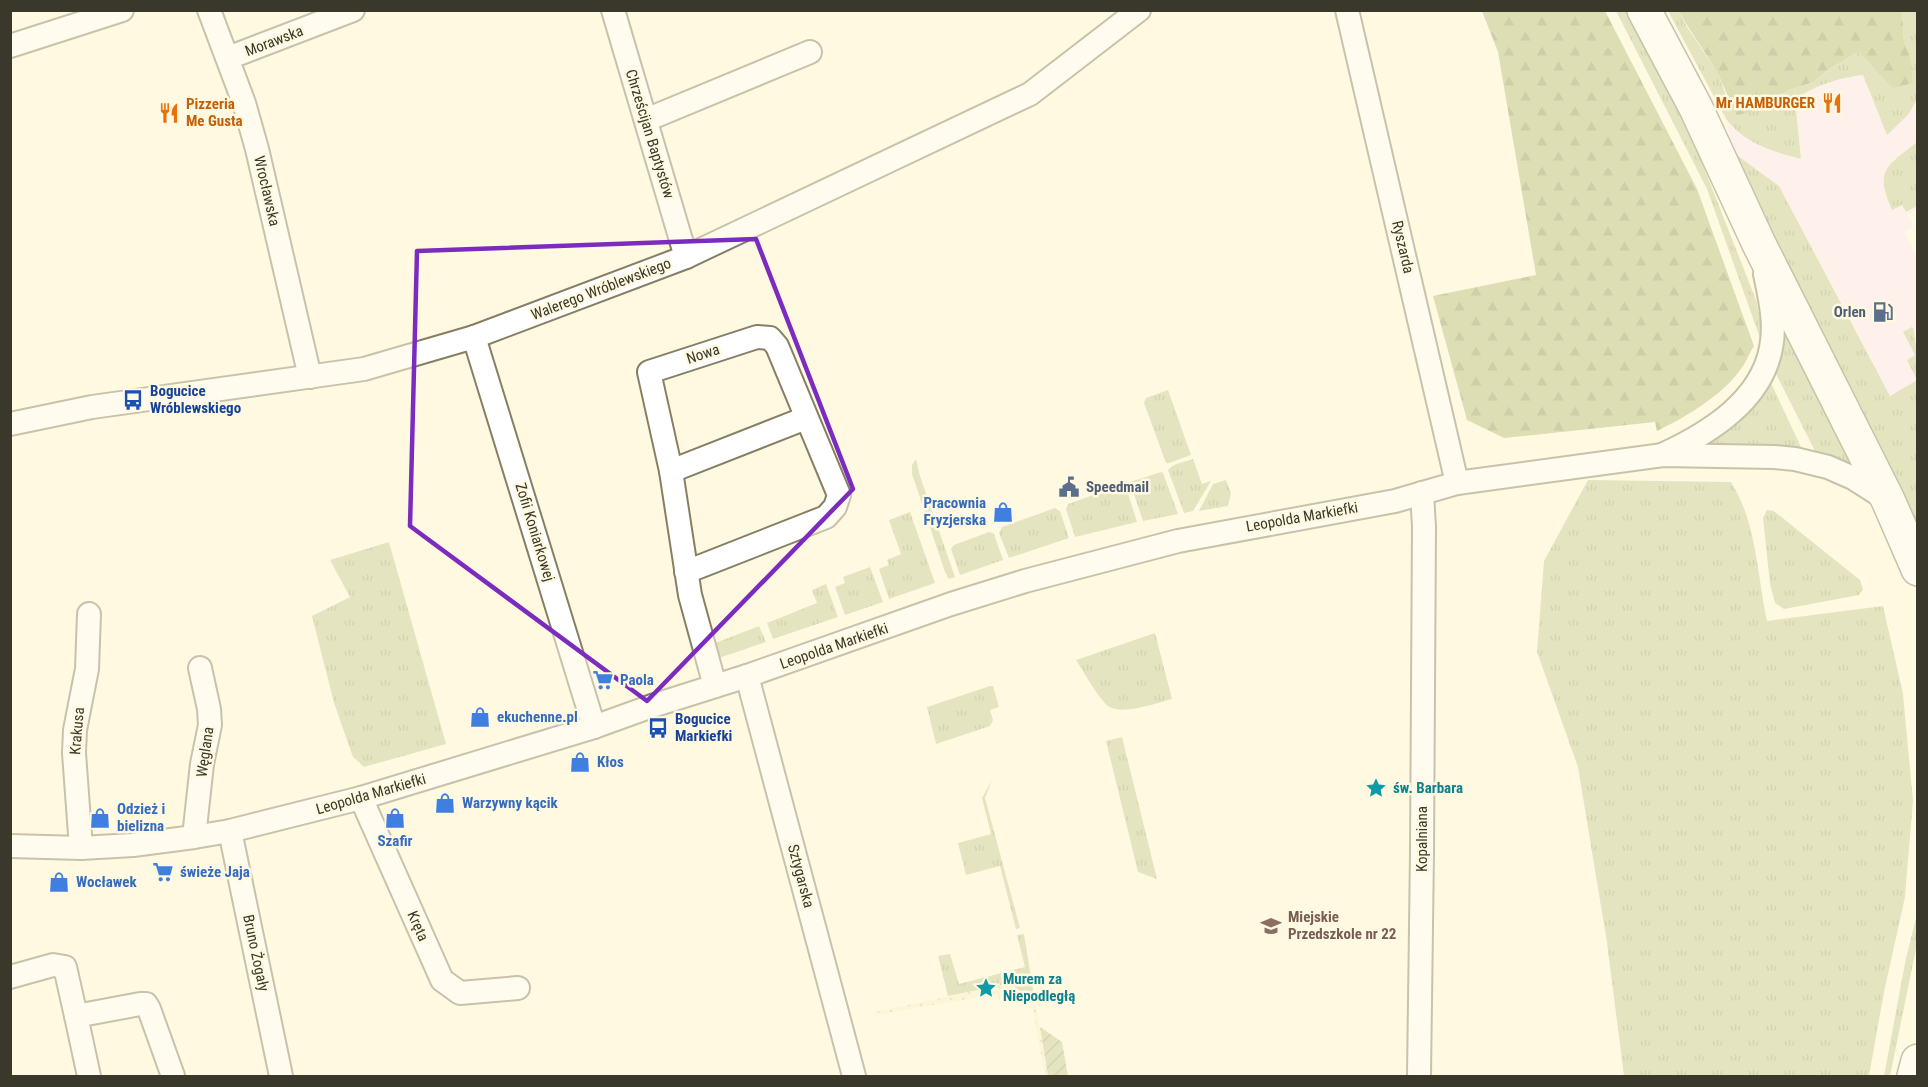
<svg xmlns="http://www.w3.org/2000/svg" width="1928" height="1087" font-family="'Roboto Condensed',sans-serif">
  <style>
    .commercial { fill: #fce7f7 }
    .grass { fill: url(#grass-tufts) }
    .forest { fill: url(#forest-firs) }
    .sand { fill: url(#sand-dots) }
    .garden { fill: url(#garden-furrows) }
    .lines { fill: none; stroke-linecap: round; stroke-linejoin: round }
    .street-casing { stroke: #857f64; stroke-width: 26 }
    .primary-casing { stroke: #857f64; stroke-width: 36 }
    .street { stroke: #fff; stroke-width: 22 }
    .primary { stroke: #fff; stroke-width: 33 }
    .marked { fill: none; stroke: #7b2cbf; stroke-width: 4.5; stroke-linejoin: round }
    .labels { text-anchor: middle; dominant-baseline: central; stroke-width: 5; stroke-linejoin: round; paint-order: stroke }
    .street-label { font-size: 15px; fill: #3a372b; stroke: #fff9e1 }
    .food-label { font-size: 15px; font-weight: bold; fill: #c56008; stroke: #fff9e1; text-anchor: end }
    .service-label { font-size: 15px; font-weight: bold; fill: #4e5e75; stroke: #fff9e1; text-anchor: end }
    .transit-label { font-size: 15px; font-weight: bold; fill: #164399; stroke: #fff9e1; text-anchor: start }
    .shop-label { font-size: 15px; font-weight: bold; fill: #366cbe; stroke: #fff9e1; text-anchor: start }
    .culture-label { font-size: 15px; font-weight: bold; fill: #0d838f; stroke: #fff9e1; text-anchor: start }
    .education-label { font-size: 15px; font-weight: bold; fill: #785e54; stroke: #fff9e1; text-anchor: start }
  </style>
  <defs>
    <pattern id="grass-tufts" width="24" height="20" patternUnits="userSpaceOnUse" patternTransform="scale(1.5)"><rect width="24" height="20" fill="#c4cb97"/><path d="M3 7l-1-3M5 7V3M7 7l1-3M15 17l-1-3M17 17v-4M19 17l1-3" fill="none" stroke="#a0a67b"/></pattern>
    <pattern id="forest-firs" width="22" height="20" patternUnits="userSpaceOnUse" patternTransform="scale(1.5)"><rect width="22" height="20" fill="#b4bc7a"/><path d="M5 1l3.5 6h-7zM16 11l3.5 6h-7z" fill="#939a64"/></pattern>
    <pattern id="sand-dots" width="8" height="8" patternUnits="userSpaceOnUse" patternTransform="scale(1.5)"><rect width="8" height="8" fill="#f9efc9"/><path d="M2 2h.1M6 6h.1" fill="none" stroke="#d6cead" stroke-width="1.8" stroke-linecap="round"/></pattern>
    <pattern id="garden-furrows" width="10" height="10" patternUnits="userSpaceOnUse" patternTransform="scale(1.5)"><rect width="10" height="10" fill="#c4cb97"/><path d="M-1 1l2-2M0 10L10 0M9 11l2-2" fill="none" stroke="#a0a67b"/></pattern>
  </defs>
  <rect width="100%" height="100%" fill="#fff9e1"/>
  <!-- commercial -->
  <path class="commercial" d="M 1863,75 L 1914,106 L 1917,100 L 1917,142 L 1892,161 L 1903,205 L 1906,211 L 1917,206 L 1917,209 L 1907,215 L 1914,227 L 1904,232 L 1917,259 L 1917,357 L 1915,331 L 1917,380 L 1890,396 L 1779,186 L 1738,156 L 1733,158 L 1726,119 L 1734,129 L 1801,159 L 1795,98 L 1817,86 L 1839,78 Z"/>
  <!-- grass -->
  <g class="grass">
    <path d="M 1616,11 L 1628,11 L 1697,150 L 1756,300 L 1760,318 L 1760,338 L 1707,189 Z"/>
    <path d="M 1668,11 L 1679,11 L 1687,27 L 1718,73 L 1727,99 L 1752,112 L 1789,90 L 1814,82 L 1826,71 L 1858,52 L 1874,69 L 1910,57 L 1904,41 L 1902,11 L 1917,11 L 1917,100 L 1908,115 L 1887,135 L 1863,75 C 1834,79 1820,84 1795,99 L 1801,159 C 1773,152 1744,143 1726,119 Z"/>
    <path d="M 1917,142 L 1917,206 L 1906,212 L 1902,205 L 1892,210 C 1874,169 1887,166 1917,142 Z"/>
    <path d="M 1735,156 L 1738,156 L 1779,186 L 1890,396 L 1917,380 L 1907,360 L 1915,355 L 1903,332 L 1912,327 L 1913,328 L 1918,357 L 1917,533 L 1733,158 Z"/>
    <path d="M 1784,331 L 1786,331 L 1850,460 L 1848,462 L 1815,451 L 1775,372 L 1781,352 Z"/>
    <path d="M 1771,383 L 1802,449 L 1703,447 L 1749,414 Z"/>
    <path d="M 1168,390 L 1191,455 L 1169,463 L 1166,463 L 1144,403 L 1146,398 Z"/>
    <path d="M 916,459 L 920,476 L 955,577 L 949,579 L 945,572 L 912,474 L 912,465 Z"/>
    <path d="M 1193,459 L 1202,484 L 1211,481 L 1193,511 L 1184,513 L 1168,470 C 1173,463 1185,462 1193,459 Z"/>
    <path d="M 1161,472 L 1163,473 L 1178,514 L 1143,521 L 1130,482 Z"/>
    <path d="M 1226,480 L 1231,493 L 1228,506 L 1199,511 L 1213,484 Z"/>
    <path d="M 1588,480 L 1731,482 C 1757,523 1757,575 1767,621 L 1883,606 L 1903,694 L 1913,801 L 1905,897 L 1884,992 L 1869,1076 L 1624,1076 L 1607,943 L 1578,767 L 1537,652 L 1544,561 Z"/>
    <path d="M 1125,484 L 1137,522 L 1075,537 L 1066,509 L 1068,504 Z"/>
    <path d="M 1055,508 L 1060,511 L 1069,538 L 1009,558 L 999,533 L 1002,527 Z"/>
    <path d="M 1767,510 L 1774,511 L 1860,580 L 1863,589 L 1859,595 L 1784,609 L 1775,603 L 1770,584 L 1763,518 Z"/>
    <path d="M 910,512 L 935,583 L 889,599 L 879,569 L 889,565 L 887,560 L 901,554 L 889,520 Z"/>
    <path d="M 989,532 L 994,534 L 1003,560 L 960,575 L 951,549 L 954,545 Z"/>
    <path d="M 389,542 L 446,744 L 364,767 L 353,757 L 334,703 L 312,616 L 350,597 L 330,560 Z"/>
    <path d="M 870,567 L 883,602 L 845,615 L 835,587 L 845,583 L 843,577 Z"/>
    <path d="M 826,584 L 838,617 L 773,639 L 767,623 L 817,603 L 812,590 Z"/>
    <path d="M 759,626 L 766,642 L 719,658 L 710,645 Z"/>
    <path d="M 1155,633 L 1172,699 C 1156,703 1122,716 1108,706 C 1099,699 1083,671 1076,660 Z"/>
    <path d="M 990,686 L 993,686 L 999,707 L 990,710 L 993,720 L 990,726 L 936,744 L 927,707 Z"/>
    <path d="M 1122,737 L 1157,879 L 1138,872 L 1106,741 Z"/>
    <path d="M 992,780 L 985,798 L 1020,928 L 1016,929 L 1000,866 L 966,875 L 958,843 L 991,834 L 982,798 Z"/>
    <path d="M 1917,914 L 1917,944 L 1890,1076 L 1884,1076 L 1906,958 Z"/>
    <path d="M 1024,934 L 1035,1002 L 1013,986 L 1003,985 L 948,996 L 938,956 L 950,954 L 959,984 L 1025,967 L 1017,935 Z"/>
  </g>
  <!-- forest -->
  <g class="forest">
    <path d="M 1482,11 L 1605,11 L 1697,189 L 1754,346 C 1750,352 1747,360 1743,366 C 1725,394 1686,417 1657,431 L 1655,422 L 1504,438 L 1467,420 L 1433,296 L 1536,275 L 1498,52 Z"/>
    <path d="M 1679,11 L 1902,11 L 1904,41 L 1910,57 L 1913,83 L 1893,88 L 1858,52 L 1826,71 L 1814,82 L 1789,90 L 1752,112 L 1737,115 C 1729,101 1724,86 1717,72 C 1705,51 1690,32 1679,11 Z"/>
  </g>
  <!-- sand -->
  <path class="sand" d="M 1003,985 L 1013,986 L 1035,1002 L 1048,1076 L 1045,1076 L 1032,1004 L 986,996 L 875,1015 L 874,1012 Z"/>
  <!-- garden -->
  <path class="garden" d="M 1040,1027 L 1062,1042 L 1068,1076 L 1048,1076 Z"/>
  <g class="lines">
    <!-- street casing -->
    <g class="street-casing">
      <g id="street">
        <path d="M 209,10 L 244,103 L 257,149 L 310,377"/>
        <path d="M 613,10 L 686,257"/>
        <path d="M 1347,10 L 1457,483"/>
        <path d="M 10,46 L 122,10"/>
        <path d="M 228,58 L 353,10"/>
        <path d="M 646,120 L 810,52"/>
        <path d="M 474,337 L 594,727"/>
        <path d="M 10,424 L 92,407 L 364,369 L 474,337 L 686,257 L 1030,94 L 1139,10"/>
        <path d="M 1664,454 C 1709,433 1761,401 1771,348 C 1776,324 1770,298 1765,274"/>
        <path d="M 671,471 L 806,418"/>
        <path d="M 686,572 L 826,517 L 835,507 L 839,495 L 777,346 L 770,338 L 757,337 L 649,372 L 671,471 L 690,595 L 715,686"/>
        <path d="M 747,676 L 854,1076"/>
        <path d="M 361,798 L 442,980 L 460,993 L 518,988"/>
        <path d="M 230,831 L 281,1076"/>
        <path d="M 194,837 L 202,764 L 210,725 L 209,709 L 200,668"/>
        <path d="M 10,846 L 81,848 L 133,845 L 194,837 L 230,831 L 361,798 L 594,727 L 652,706 L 747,676 L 951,604 L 1025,581 L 1178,541 L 1395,501 L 1457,483 L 1663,455 L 1774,457 L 1795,459 L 1828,467 L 1853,478 L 1886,499"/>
        <path d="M 81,848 L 74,753 L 75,730 L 87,669 L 89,614"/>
        <path d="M 10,977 L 53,965 L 65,967 L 76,1016 L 140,1004 L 146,1004 L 149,1009 L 173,1076"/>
        <path d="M 76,1016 L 89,1076"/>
        <path d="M 1419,1076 L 1422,852 L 1424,527 L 1422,493"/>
      </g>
    </g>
    <!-- primary casing -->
    <g class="primary-casing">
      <g id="primary">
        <path d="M 1644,10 L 1696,108 L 1759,244 L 1888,500 L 1918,569"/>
        <path d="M 1914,1076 L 1918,1061"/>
      </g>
    </g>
    <!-- street -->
    <use href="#street" class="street"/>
    <!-- primary -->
    <use href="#primary" class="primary"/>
  </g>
  <!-- marked area -->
  <path d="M0 0H1928V1087H0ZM 756,239 L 853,489 L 647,701 L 410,526 L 417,251 Z" fill="#fff9e1" fill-opacity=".55" fill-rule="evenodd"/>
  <path class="marked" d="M 756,239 L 853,489 L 647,701 L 410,526 L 417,251 Z"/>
  <!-- icons -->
  <defs>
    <g id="restaurant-bare" transform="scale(1.62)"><path d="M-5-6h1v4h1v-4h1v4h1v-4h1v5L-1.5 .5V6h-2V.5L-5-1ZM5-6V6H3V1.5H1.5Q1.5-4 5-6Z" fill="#e8710a" stroke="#fff9e1" stroke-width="2.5" paint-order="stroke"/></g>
    <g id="fuel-bare" transform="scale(1.62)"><path d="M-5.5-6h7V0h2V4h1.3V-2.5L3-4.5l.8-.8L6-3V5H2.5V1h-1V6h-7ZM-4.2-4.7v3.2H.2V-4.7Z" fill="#5c6f8a" stroke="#fff9e1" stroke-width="2.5" paint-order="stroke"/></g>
    <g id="bus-bare" transform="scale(1.62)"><path d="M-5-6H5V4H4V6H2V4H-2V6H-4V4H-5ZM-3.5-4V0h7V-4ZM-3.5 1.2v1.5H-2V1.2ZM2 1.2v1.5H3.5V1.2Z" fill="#1a4fb4" stroke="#fff9e1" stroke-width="2.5" paint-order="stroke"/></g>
    <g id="civic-bare" transform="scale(1.62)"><path d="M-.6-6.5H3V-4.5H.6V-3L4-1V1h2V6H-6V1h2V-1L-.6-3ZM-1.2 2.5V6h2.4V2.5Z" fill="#5c6f8a" stroke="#fff9e1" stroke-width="2.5" paint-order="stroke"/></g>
    <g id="shop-bare" transform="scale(1.62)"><path d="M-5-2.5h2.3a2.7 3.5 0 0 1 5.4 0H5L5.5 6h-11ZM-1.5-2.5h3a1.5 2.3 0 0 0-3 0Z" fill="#3f7fe0" stroke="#fff9e1" stroke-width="2.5" paint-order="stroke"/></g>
    <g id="supermarket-bare" transform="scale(1.62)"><path d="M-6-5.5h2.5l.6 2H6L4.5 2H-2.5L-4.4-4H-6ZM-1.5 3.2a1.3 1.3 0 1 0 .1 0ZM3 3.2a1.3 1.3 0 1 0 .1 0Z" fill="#3f7fe0" stroke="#fff9e1" stroke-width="2.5" paint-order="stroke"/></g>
    <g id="sight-bare" transform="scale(1.62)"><path d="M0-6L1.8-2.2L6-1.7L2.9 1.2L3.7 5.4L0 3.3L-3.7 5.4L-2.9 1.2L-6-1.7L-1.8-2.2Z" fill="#0f9aa8" stroke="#fff9e1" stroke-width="2.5" paint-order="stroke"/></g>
    <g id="school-bare" transform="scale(1.62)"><path d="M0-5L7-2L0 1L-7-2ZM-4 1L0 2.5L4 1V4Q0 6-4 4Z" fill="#8d6e63" stroke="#fff9e1" stroke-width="2.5" paint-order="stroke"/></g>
  </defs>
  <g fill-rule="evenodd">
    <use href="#restaurant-bare" x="1832" y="103"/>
    <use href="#restaurant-bare" x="169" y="113"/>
    <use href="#fuel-bare" x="1883" y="312"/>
    <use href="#bus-bare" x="133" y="400"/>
    <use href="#civic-bare" x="1069" y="487"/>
    <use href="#shop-bare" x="1003" y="512"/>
    <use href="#supermarket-bare" x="603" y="680"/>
    <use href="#shop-bare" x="480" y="717"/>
    <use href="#bus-bare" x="658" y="728"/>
    <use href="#shop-bare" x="580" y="762"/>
    <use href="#sight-bare" x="1376" y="788"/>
    <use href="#shop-bare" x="445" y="803"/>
    <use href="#shop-bare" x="100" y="818"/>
    <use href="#shop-bare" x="395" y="818"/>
    <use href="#supermarket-bare" x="163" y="872"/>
    <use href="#shop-bare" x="59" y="882"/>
    <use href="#school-bare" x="1271" y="926"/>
    <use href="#sight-bare" x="986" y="988"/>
  </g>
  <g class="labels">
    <!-- street labels -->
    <g class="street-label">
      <text transform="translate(274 41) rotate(-21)">Morawska</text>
      <text transform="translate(650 134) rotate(73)">Chrześcijan Baptystów</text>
      <text transform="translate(267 191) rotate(77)">Wrocławska</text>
      <text transform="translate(1403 247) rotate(77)">Ryszarda</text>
      <text transform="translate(601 289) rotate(-21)">Walerego Wróblewskiego</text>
      <text transform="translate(703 354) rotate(-18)">Nowa</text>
      <text transform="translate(1302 517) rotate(-10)">Leopolda Markiefki</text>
      <text transform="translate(535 532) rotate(73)">Zofii Koniarkowej</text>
      <text transform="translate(834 646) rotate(-19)">Leopolda Markiefki</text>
      <text transform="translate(77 731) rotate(-85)">Krakusa</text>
      <text transform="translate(205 752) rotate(-82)">Węglana</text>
      <text transform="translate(371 794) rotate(-16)">Leopolda Markiefki</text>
      <text transform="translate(1422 839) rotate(-90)">Kopalniana</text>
      <text transform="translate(801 876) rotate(75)">Sztygarska</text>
      <text transform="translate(418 926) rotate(66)">Kręta</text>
      <text transform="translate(256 953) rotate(78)">Bruno Żogały</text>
    </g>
    <!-- food labels -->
    <g class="food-label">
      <text x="1815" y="103">Mr HAMBURGER</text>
      <text x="186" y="104" text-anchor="start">Pizzeria<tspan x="186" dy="17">Me Gusta</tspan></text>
    </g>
    <!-- service labels -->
    <g class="service-label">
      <text x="1866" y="312">Orlen</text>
      <text x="1086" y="487" text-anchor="start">Speedmail</text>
    </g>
    <!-- transit labels -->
    <g class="transit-label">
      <text x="150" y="391">Bogucice<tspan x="150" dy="17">Wróblewskiego</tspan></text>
      <text x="675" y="719">Bogucice<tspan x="675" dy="17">Markiefki</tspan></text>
    </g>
    <!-- shop labels -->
    <g class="shop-label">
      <text x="986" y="503" text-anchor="end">Pracownia<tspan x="986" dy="17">Fryzjerska</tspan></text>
      <text x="620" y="680">Paola</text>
      <text x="497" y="717">ekuchenne.pl</text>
      <text x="597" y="762">Kłos</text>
      <text x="462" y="803">Warzywny kącik</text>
      <text x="117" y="809">Odzież i<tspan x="117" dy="17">bielizna</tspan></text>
      <text x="395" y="841" text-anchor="middle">Szafir</text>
      <text x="180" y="872">świeże Jaja</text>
      <text x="76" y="882">Wocławek</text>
    </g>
    <!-- culture labels -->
    <g class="culture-label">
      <text x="1393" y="788">św. Barbara</text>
      <text x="1003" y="979">Murem za<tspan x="1003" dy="17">Niepodległą</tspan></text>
    </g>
    <!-- education labels -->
    <g class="education-label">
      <text x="1288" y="917">Miejskie<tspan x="1288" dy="17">Przedszkole nr 22</tspan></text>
    </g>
  </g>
  <!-- border -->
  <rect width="1928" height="1087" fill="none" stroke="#3a372b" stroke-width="24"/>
</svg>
